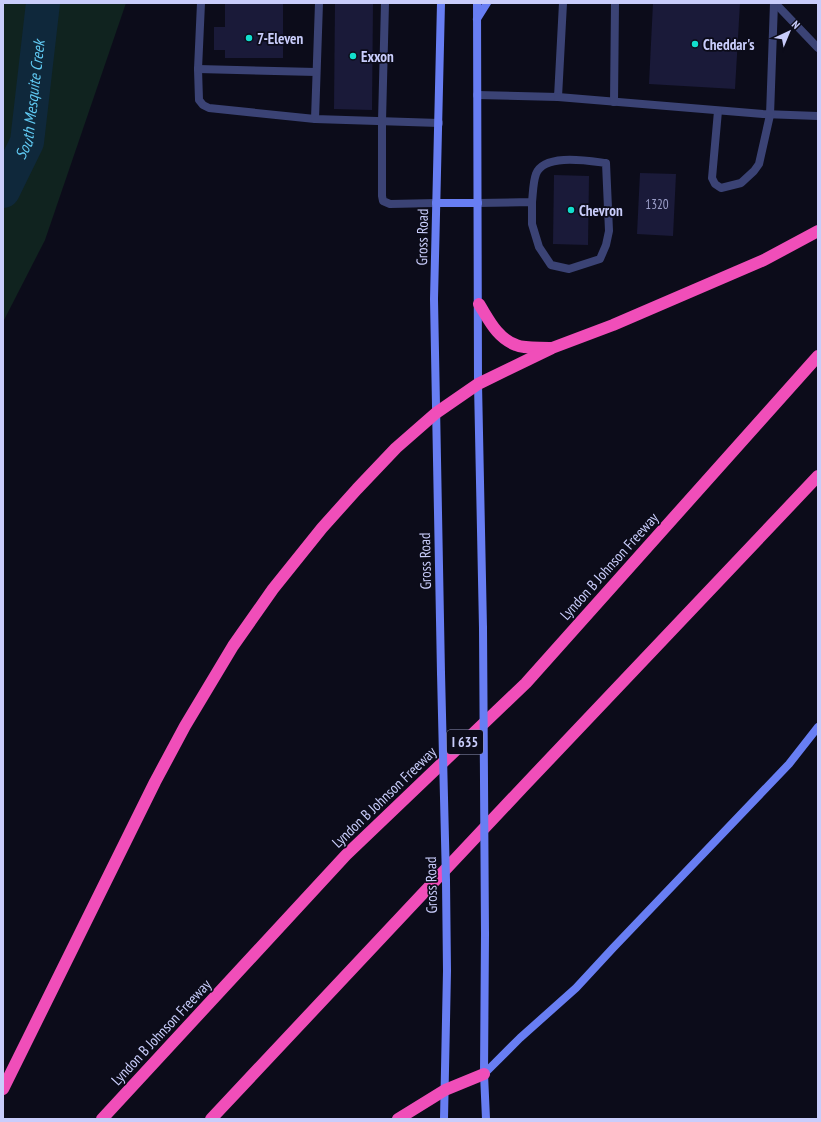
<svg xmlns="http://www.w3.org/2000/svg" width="821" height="1122" font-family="'PT Sans Narrow',sans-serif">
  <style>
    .green { fill: #10231f }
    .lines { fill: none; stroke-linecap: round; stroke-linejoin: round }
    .river { stroke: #0f283b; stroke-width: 34 }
    .building { fill: #1a1a39 }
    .lane { stroke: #3b4375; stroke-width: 8 }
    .secondary { stroke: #687ef3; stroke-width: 8 }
    .highway { stroke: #f04eb9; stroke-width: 12 }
    .secondary-bridge { stroke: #687ef3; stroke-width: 8 }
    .poi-dot { fill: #12decd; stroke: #0c0c1a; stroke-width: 1.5 }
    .labels { text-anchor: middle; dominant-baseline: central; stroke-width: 3.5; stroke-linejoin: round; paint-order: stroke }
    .number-label { font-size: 13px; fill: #9da0ca }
    .shield { fill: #0c0c1a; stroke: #9093b8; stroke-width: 1 }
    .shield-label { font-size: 14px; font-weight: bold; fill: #c9cdfb }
    .poi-label { font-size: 15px; font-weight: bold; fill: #c9cdfb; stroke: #0c0c1a; text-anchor: start }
    .street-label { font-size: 15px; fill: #c9cdfb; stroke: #0c0c1a }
    .water-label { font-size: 16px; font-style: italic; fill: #60c9f2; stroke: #0c0c1a }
  </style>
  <rect width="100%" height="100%" fill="#0c0c1a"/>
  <!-- green -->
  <path class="green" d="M 3,3 L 126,3 L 45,240 L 3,322 Z"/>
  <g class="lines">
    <!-- river -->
    <path class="river" id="s1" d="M 3,191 L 27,142 L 43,3"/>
  </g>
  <!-- building -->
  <g class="building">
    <path d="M 225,3 L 283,3 L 283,58 L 225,58 L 225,50 L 214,50 L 214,27 L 225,27 Z"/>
    <path d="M 335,3 L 373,3 L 372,110 L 334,109 Z"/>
    <path d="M 653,3 L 740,3 L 735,89 L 649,84 Z"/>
    <path d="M 640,173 L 676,174 L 673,236 L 637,234 Z"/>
    <path d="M 554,175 L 589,176 L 588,245 L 553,244 Z"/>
  </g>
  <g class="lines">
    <!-- lane -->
    <g class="lane">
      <path d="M 201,3 L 198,69 L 199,100 L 203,105 L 209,108 L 315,119"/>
      <path d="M 319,3 L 315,119 L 439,123"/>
      <path d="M 385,3 L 382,121 L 382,196 L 383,201 L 390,204 L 436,203"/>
      <path d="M 775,3 L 818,48"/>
      <path d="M 198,69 L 316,72"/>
      <path d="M 477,95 L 558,97 L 563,3"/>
      <path d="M 558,97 L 763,114 L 818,116"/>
      <path d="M 614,102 L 615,3"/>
      <path d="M 718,111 L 712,178 L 715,184 L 721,188 L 741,183 L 754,171 L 759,164 L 770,115 L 774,3"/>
      <path d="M 478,203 L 532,202 C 533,193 533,182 536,174 C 544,153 589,161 606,163 L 609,231 L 606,245 L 600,259 L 569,269 L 551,265 L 539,247 L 532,224 L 532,202"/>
    </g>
    <!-- secondary -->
    <g class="secondary">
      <path d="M 477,3 L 478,384 L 483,628"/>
      <path d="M 477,19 L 487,3"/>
      <path d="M 436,203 L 478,203"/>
      <path d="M 441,673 L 434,299 L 441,3"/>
      <path d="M 485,934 L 484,1074 L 486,1119"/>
      <path d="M 484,1074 L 520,1038 L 576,988 L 613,948 L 789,764 L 818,727"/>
      <path d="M 444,1119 L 447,971 L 446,881"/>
    </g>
    <!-- highway -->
    <g class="highway">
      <path d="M 479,304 C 489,320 497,338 516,345 C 525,349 541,347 551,348"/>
      <path d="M 3,1089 L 155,782 L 185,726 L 233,646 L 273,589 L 322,528 L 357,489 L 396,448 L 436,413 L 478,384 L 552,348 L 613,325 L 764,260 L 818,231"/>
      <path d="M 102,1119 L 346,855 L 526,683 L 818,356"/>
      <path d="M 211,1119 L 523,787 L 818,476"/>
      <path d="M 398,1119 L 445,1090 L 484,1074"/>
    </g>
    <!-- secondary-bridge -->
    <g class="secondary-bridge">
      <path d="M 483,628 L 485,934"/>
      <path d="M 441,673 L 446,881"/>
    </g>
  </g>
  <!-- markers -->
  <g class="poi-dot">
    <circle cx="249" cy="38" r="4"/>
    <circle cx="695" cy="44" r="4"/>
    <circle cx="353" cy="56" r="4"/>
    <circle cx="571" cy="210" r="4"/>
  </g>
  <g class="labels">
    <!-- number labels -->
    <g class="number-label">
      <text x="657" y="204">1320</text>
    </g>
    <!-- shield labels -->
    <rect class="shield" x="447" y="730" width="36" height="24" rx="3"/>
    <g class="shield-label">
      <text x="465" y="742">I 635</text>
    </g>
    <!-- poi labels -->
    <g class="poi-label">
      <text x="257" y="38">7-Eleven</text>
      <text x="703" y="44">Cheddar's</text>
      <text x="361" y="56">Exxon</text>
      <text x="579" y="210">Chevron</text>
    </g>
    <!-- street labels -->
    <g class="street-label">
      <text transform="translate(422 237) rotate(-89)">Gross Road</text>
      <text transform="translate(425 561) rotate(-91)">Gross Road</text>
      <text transform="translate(609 566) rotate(-48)">Lyndon B Johnson Freeway</text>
      <text transform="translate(384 797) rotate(-44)">Lyndon B Johnson Freeway</text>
      <text transform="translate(431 885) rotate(-91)">Gross Road</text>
      <text transform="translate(161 1032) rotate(-47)">Lyndon B Johnson Freeway</text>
    </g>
    <!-- water labels -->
    <g class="water-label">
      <text stroke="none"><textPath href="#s1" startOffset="97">South Mesquite Creek</textPath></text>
    </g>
  </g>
  <!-- border -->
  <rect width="821" height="1122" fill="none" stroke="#c9cdfb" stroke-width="8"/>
  <!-- north arrow -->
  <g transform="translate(789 32) rotate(44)" stroke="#0c0c1a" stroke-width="3" paint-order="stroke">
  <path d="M0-3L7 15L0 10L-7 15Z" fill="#c9cdfb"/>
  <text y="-6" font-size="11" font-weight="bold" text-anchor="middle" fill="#c9cdfb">N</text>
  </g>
</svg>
